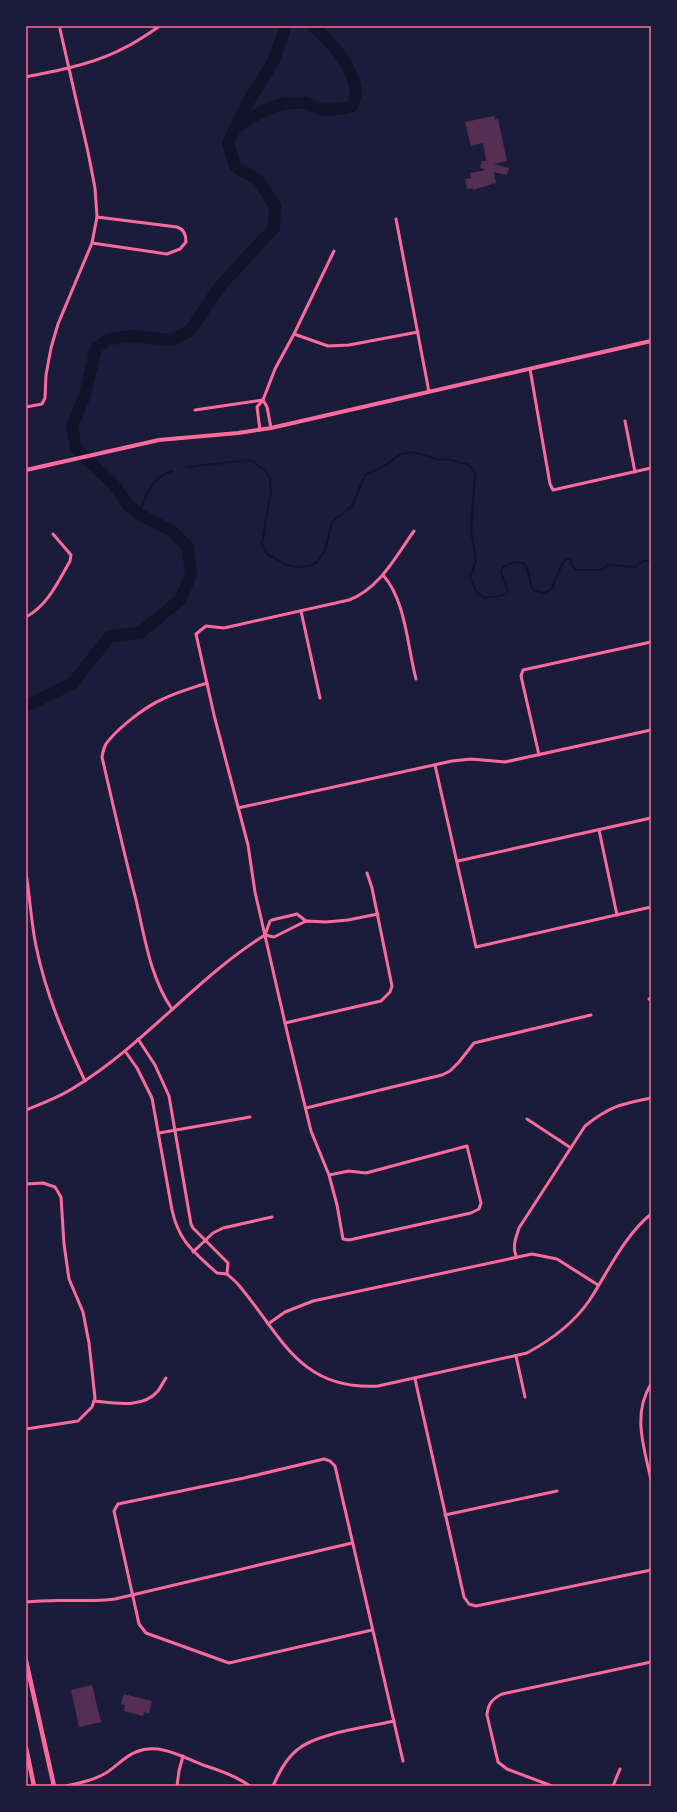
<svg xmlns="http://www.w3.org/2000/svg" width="677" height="1812" font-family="Lora,serif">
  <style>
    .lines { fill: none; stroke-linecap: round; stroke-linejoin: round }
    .stream { stroke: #12122b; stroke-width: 2 }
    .river { stroke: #12122b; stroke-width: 12 }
    .building { fill: #542f53 }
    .minor { stroke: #ff6b9d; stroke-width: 3 }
    .secondary { stroke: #ff6b9d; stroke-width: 4 }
    .primary { stroke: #ff6b9d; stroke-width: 4.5 }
    .neatline { fill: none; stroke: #ff6b9d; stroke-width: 1.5 }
  </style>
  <rect width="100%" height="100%" fill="#1b1b3a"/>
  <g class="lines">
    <!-- stream -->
    <g class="stream">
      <path d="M 186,467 L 250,460 L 266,471 L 270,479 L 271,491 L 262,543 L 266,553 L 284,564 L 296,567 L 309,566 L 317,562 L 325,550 L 332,522 L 352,506 L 365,475 L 386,465 L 401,454 L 413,452 L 439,460 L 447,459 L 469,465 L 475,473 L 471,530 L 476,561 L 470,577 L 475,590 L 483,598 C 491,596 505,598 508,590 L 501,572 L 503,567 C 511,562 517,561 525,564 C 530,573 529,582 533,590 L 542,593 L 551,590 L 562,564 L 566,559 L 571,559 L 572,566 L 577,570 L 601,570 L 608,565 L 635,567 L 643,561 L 651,561"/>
      <path d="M 139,514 C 147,493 150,479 172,471"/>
    </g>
    <!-- river -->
    <g class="river">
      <path d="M 235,128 C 259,113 276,100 306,103 C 311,104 315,108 320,109 C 329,111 342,109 351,107 C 368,82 332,42 313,26"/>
      <path d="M 26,706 L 73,683 L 109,637 L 141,632 L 181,599 L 191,574 L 188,547 L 172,531 L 139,514 L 128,505 L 114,485 L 76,448 L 72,426 L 85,395 L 96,348 L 109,339 L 135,336 L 171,340 L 190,331 L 220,286 L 274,228 L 275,206 L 259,181 L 235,166 L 228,143 L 247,104 L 273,62 L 286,26"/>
    </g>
  </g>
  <!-- building -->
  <g class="building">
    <path d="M 494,116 L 495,120 L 498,119 L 507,161 L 494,164 L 509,168 L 507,175 L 494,172 L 496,183 L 473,190 L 473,188 L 467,189 L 465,179 L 471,178 L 470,173 L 486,170 L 480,168 L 482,161 L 486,161 L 486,159 L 483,143 L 471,146 L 465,122 Z"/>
    <path d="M 92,1685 L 101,1722 L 79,1727 L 71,1690 Z"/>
    <path d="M 124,1694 L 152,1701 L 149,1714 L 144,1712 L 143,1716 L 124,1711 L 125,1705 L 121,1704 Z"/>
  </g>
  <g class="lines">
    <!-- minor -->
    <g class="minor">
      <path d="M 26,77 C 60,70 95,64 126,47 C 138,41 149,33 160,26"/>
      <path d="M 396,219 L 429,392"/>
      <path d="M 92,243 L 167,254 L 180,249 L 186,242 C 186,236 184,229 177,227 L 97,217"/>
      <path d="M 294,334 L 328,346 L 349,345 L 418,332"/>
      <path d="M 530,369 L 550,484 L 553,490 L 651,468"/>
      <path d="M 263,400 L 267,407 L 271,428"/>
      <path d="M 26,407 L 42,404 L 45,398 L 46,375 L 51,348 L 58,324 L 92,243 L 97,217 L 95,188 L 88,152 L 60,29"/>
      <path d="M 195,410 L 263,400"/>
      <path d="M 625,421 L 635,472"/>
      <path d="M 260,430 L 257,407 L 263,400 L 275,369 L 294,334 L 334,251"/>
      <path d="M 383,575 C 406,601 407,645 416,679"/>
      <path d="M 301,611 L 320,698"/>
      <path d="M 26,617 C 48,605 58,582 70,561 L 71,555 L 53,534"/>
      <path d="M 539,755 L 521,676 L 523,670 L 651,642"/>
      <path d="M 435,765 L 476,947 L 651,907"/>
      <path d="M 238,808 L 452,761 L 471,759 L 505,762 L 651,730"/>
      <path d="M 599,830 L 617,915"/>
      <path d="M 458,861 L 651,818"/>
      <path d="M 26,873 C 30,897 31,922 36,946 C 46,995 64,1036 85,1081"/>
      <path d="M 265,935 L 274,937 L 306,921 L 326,922 L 348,920 L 378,914"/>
      <path d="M 265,935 L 270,921 L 272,920 L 297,914 L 306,921"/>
      <path d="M 649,999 L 651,998"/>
      <path d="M 172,1009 C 150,977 145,938 136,900 C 124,853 113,805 102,757 C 103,751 104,745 109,740 C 121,726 146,706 163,699 C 177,692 192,688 207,683"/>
      <path d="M 285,1023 L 381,1001 L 390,992 L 392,986 L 372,888 L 367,873"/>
      <path d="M 138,1039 L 155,1065 L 169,1096 L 191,1224 L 193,1228 L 228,1263 L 227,1274"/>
      <path d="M 125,1051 L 137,1068 L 152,1098 L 172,1210 C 179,1242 194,1252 217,1273 L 227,1274 L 236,1282 C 280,1332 297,1391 378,1386 L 527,1353 C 551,1340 573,1324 589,1301 C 608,1272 624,1236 651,1214"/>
      <path d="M 306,1108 L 442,1075 L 450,1071 L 459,1062 L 474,1043 L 591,1015"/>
      <path d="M 26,1110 C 43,1103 60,1097 75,1087 C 144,1045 196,978 265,935"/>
      <path d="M 527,1119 L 571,1148"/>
      <path d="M 159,1133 L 250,1117"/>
      <path d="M 329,1175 L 349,1171 L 366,1173 L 467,1146 L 481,1203 L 479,1209 L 471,1213 L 349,1240 L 343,1239 L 337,1205 L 329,1175 L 311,1131 L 288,1036 L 255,892 L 248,845 L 214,715 L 196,634 L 206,626 L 224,628 L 349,600 C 380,588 396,556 414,531"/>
      <path d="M 26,1184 L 43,1183 L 55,1187 L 61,1197 L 64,1244 L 69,1279 L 83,1312 L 89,1343 L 95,1398 L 92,1407 L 78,1421 L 26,1429"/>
      <path d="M 193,1252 L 213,1233 L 223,1228 L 272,1217"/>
      <path d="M 516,1256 C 512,1246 516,1238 519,1228 L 585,1126 C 610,1106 621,1104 651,1098"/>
      <path d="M 268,1324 L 285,1312 L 313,1301 L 532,1254 L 557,1259 L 598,1285"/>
      <path d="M 516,1356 L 525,1397"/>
      <path d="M 415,1379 L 464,1597 L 469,1604 L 476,1606 L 651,1570"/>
      <path d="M 651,1384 C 632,1414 644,1447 651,1480"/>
      <path d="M 94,1401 C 114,1403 143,1409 158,1391 C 161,1387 163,1382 166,1378"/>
      <path d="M 445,1515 L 557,1491"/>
      <path d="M 26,1602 C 56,1598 85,1603 115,1599 L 352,1543"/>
      <path d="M 372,1630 L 229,1663 L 146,1633 L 139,1624 L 114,1511 L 118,1504 L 244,1478 L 324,1459 L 330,1461 L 335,1466 L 403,1761"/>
      <path d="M 66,1786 C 80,1783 94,1780 106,1773 C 117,1766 125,1756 136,1752 C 160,1742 184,1758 206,1766 C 222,1771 236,1776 250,1786"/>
      <path d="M 177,1786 L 179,1771 L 183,1756"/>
      <path d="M 273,1786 C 279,1773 285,1760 297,1750 C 316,1733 369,1727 394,1721"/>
      <path d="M 552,1786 L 507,1769 L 498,1762 L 487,1715 C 488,1704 492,1699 502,1694 L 651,1662"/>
      <path d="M 613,1786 L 620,1769"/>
    </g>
    <!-- secondary -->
    <path class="secondary" d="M 26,470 L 159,440 L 238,433 L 271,428 L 651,341"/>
    <!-- primary -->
    <g class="primary">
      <path d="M 26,1661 L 54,1786"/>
      <path d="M 26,1748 L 34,1786"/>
    </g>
  </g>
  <!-- border -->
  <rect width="677" height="1812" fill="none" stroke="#1b1b3a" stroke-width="54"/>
  <rect x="27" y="27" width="623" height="1758" class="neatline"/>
</svg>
